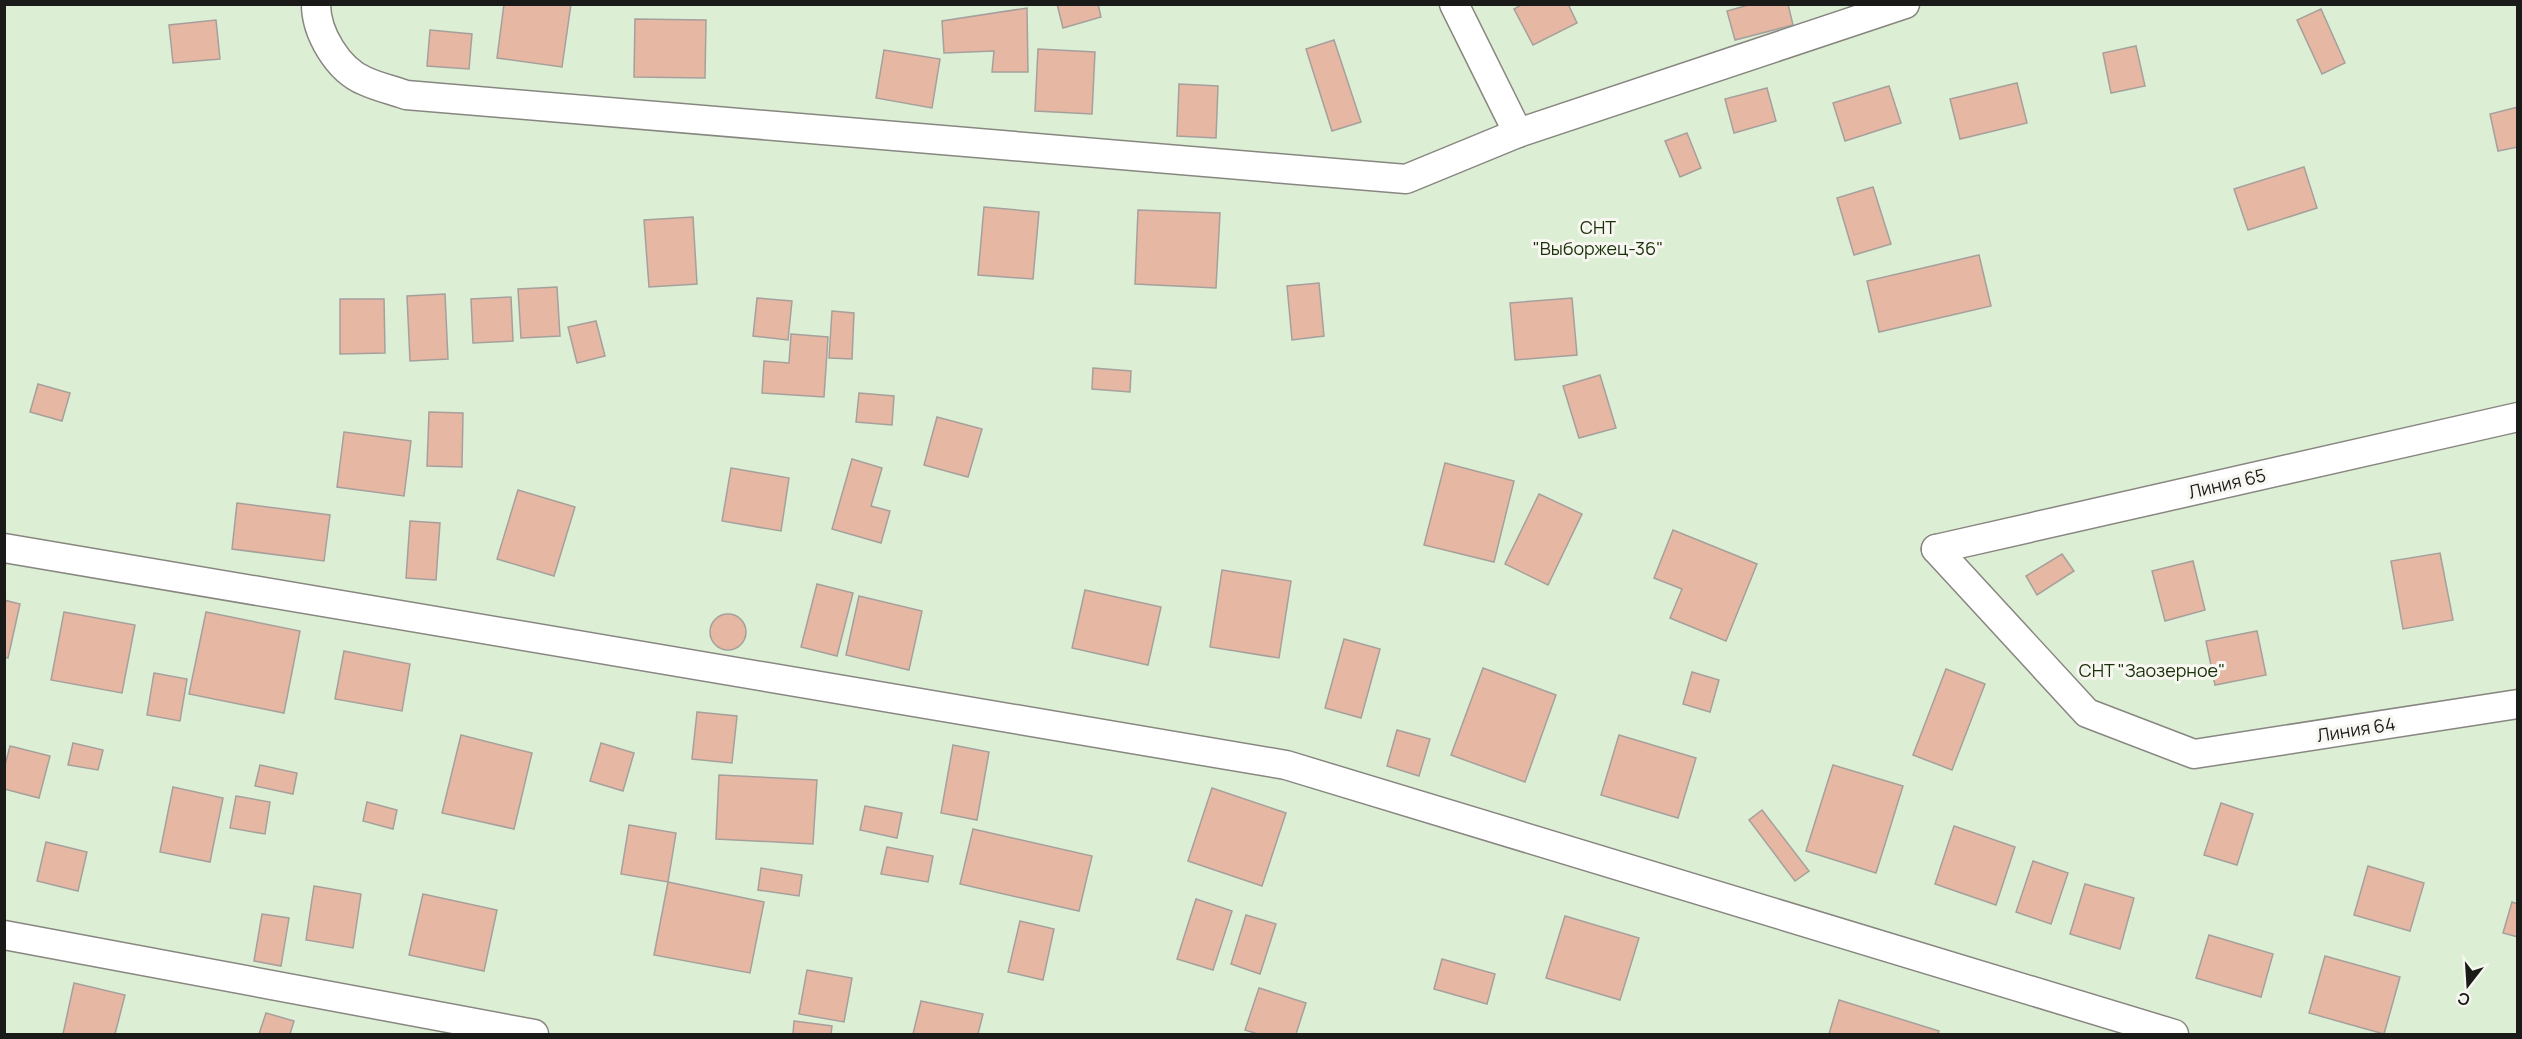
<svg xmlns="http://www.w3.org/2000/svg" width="2522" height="1039" font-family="Manrope,sans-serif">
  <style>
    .green { fill: #dceed4 }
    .building { fill: #e6b7a3; stroke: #a6a09d; stroke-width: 1.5 }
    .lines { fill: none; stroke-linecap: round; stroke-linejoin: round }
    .street-casing { stroke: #888681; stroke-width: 31 }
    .street { stroke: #fff; stroke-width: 28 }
    .labels { text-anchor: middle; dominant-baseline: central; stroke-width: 6; stroke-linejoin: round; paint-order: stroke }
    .park-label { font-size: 18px; fill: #183108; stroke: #f8f6f1 }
    .street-label { font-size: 18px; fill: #1a1a18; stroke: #f8f6f1 }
  </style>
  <rect width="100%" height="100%" fill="#f8f6f1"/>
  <!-- green -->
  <rect class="green" x="5" y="5" width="2512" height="1029"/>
  <!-- building -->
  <g class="building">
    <path d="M 504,4 L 571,4 L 562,67 L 497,58 Z"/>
    <path d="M 1057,4 L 1098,4 L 1101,17 L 1063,28 Z"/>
    <path d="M 1523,4 L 1568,4 L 1577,23 L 1533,45 L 1514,9 Z"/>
    <path d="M 1752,4 L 1788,4 L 1793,25 L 1735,40 L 1727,11 Z"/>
    <path d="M 1027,8 L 1028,72 L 992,72 L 994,51 L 944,53 L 942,21 Z"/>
    <path d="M 2321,9 L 2345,63 L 2322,74 L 2297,20 Z"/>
    <path d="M 635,19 L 706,20 L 705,78 L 634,77 Z"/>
    <path d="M 216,20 L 220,59 L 173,63 L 169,25 Z"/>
    <path d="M 430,30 L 472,34 L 469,69 L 427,66 Z"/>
    <path d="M 1334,40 L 1361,122 L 1332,131 L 1306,49 Z"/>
    <path d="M 2136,46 L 2145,86 L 2111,93 L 2103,53 Z"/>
    <path d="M 1038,49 L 1095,52 L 1092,114 L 1035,111 Z"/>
    <path d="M 884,50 L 940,59 L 932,108 L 876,98 Z"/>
    <path d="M 2017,83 L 2027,123 L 1960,139 L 1950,99 Z"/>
    <path d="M 1179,84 L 1218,86 L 1216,138 L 1177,136 Z"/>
    <path d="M 1889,86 L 1901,123 L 1845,141 L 1833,103 Z"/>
    <path d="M 1767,88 L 1776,121 L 1734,133 L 1725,99 Z"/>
    <path d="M 2518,107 L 2518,147 L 2498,151 L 2490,114 Z"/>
    <path d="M 1687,133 L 1701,168 L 1680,177 L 1665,141 Z"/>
    <path d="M 2304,167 L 2317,208 L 2248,230 L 2234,189 Z"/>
    <path d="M 1873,187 L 1891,244 L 1854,255 L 1837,198 Z"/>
    <path d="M 984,207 L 1039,212 L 1033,279 L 978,275 Z"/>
    <path d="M 1138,210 L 1220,213 L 1216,288 L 1135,284 Z"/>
    <path d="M 693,217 L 697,284 L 649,287 L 644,220 Z"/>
    <path d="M 1979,255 L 1991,306 L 1879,332 L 1867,281 Z"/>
    <path d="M 1319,283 L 1324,336 L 1292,340 L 1287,286 Z"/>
    <path d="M 557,287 L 560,336 L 521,338 L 518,289 Z"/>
    <path d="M 445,294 L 448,359 L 410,361 L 407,296 Z"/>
    <path d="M 511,297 L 513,341 L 473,343 L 471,299 Z"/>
    <path d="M 757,298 L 792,301 L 788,340 L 753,336 Z"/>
    <path d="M 1572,298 L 1577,355 L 1515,360 L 1510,303 Z"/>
    <path d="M 340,299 L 384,299 L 385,353 L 340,354 Z"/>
    <path d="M 832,311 L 854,313 L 852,359 L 829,358 Z"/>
    <path d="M 596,321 L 605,356 L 577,363 L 568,327 Z"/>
    <path d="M 791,334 L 828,337 L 824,397 L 762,393 L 764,361 L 789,363 Z"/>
    <path d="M 1093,368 L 1131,371 L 1130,392 L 1092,389 Z"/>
    <path d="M 1600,375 L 1616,428 L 1579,438 L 1563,386 Z"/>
    <path d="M 38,384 L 70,393 L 62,421 L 30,412 Z"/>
    <path d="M 859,393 L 894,396 L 892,425 L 856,422 Z"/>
    <path d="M 429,412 L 463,413 L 462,467 L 427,466 Z"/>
    <path d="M 937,417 L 982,429 L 968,477 L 924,465 Z"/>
    <path d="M 344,432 L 411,441 L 404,496 L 337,487 Z"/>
    <path d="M 852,459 L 882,468 L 871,506 L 890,511 L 881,543 L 832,529 Z"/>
    <path d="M 1445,463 L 1514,481 L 1494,562 L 1424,545 Z"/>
    <path d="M 731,468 L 789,478 L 781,531 L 722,521 Z"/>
    <path d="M 518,490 L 575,507 L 554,576 L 497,559 Z"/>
    <path d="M 1539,494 L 1582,514 L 1548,585 L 1505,564 Z"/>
    <path d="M 237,503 L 330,515 L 324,561 L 232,549 Z"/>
    <path d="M 410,521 L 440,523 L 436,580 L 406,578 Z"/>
    <path d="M 1673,530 L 1757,564 L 1726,641 L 1670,618 L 1682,589 L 1654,578 Z"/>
    <path d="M 2440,553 L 2453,620 L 2403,629 L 2391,561 Z"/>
    <path d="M 2062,554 L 2074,571 L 2037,595 L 2026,576 Z"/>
    <path d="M 2193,561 L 2205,610 L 2165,621 L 2152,571 Z"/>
    <path d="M 1222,570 L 1291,581 L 1279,658 L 1210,647 Z"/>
    <path d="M 817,584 L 853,593 L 837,656 L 801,647 Z"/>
    <path d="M 1085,590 L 1161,607 L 1148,665 L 1072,648 Z"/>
    <path d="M 859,596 L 922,611 L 909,670 L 846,655 Z"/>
    <path d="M 4,600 L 20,604 L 8,658 L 4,657 Z"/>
    <path d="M 64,612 L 135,625 L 122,693 L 51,680 Z"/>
    <path d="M 206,612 L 300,631 L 284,713 L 189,694 Z"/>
    <circle cx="728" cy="632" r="18"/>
    <path d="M 2257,631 L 2266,675 L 2215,685 L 2206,641 Z"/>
    <path d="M 1344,639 L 1380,649 L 1361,718 L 1325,708 Z"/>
    <path d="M 344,651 L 410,664 L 402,711 L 335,699 Z"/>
    <path d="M 1483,668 L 1556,695 L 1525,782 L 1451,755 Z"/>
    <path d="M 1946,669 L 1985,684 L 1952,770 L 1913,755 Z"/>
    <path d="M 1692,672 L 1719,680 L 1710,712 L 1683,704 Z"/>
    <path d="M 154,673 L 187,679 L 180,721 L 147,715 Z"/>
    <path d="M 697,712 L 737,716 L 732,763 L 692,759 Z"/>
    <path d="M 1397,730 L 1430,739 L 1419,776 L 1387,766 Z"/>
    <path d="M 461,735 L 532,753 L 514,829 L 442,813 Z"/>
    <path d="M 1619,735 L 1696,758 L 1678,818 L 1601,795 Z"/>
    <path d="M 73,743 L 103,750 L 98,770 L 68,765 Z"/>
    <path d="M 601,743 L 634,753 L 623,791 L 590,781 Z"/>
    <path d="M 953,745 L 989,752 L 977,820 L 941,813 Z"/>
    <path d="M 10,746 L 50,756 L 39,798 L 4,789 L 4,769 Z"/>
    <path d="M 260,765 L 297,773 L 293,794 L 255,786 Z"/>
    <path d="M 1833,765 L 1903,786 L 1876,873 L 1806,851 Z"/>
    <path d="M 719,775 L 817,780 L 813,844 L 716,839 Z"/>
    <path d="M 173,787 L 223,798 L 210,862 L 160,852 Z"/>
    <path d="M 1212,788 L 1286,813 L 1262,886 L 1188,861 Z"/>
    <path d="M 236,796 L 270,802 L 265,834 L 230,828 Z"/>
    <path d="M 367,802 L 397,810 L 393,829 L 363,821 Z"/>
    <path d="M 2221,803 L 2253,814 L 2237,865 L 2204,855 Z"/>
    <path d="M 865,806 L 902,813 L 897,838 L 860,830 Z"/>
    <path d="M 1762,810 L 1809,871 L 1795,881 L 1749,820 Z"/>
    <path d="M 629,825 L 676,833 L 668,882 L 621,874 Z"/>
    <path d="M 1954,826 L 2015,847 L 1996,905 L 1935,884 Z"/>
    <path d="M 973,829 L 1092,856 L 1079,911 L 960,884 Z"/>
    <path d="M 46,842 L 87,852 L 78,891 L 37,881 Z"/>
    <path d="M 887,847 L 933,856 L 928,882 L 881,874 Z"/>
    <path d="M 2033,861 L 2068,873 L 2051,924 L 2016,912 Z"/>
    <path d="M 2368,866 L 2424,883 L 2410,931 L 2354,915 Z"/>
    <path d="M 761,868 L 802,875 L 799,896 L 758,890 Z"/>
    <path d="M 668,882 L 764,902 L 750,973 L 654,955 Z"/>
    <path d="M 2085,884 L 2134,898 L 2120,949 L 2070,934 Z"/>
    <path d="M 314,886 L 361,894 L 353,948 L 306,940 Z"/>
    <path d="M 423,894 L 497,910 L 484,971 L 409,955 Z"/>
    <path d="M 1196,899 L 1232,911 L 1213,970 L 1177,959 Z"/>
    <path d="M 2512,902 L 2518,904 L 2518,937 L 2503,933 Z"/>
    <path d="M 262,914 L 289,918 L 281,966 L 254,961 Z"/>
    <path d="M 1246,915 L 1276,924 L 1260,974 L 1231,964 Z"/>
    <path d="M 1565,916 L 1639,938 L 1620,1000 L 1546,978 Z"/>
    <path d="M 1020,921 L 1054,929 L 1043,980 L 1008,972 Z"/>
    <path d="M 2209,935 L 2273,954 L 2261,997 L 2196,978 Z"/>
    <path d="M 2325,956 L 2400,977 L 2384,1034 L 2309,1013 Z"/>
    <path d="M 1442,959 L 1495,974 L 1487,1004 L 1434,989 Z"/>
    <path d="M 807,970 L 852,978 L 844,1022 L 799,1014 Z"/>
    <path d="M 74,983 L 125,995 L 115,1034 L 63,1034 Z"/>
    <path d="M 1259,988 L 1306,1003 L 1296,1034 L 1258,1034 L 1245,1030 Z"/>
    <path d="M 1839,1000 L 1939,1031 L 1938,1034 L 1829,1034 Z"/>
    <path d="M 921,1001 L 983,1014 L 978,1034 L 913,1034 Z"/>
    <path d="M 266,1013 L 294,1021 L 290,1034 L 259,1034 Z"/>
    <path d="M 794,1021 L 832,1026 L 831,1034 L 793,1034 Z"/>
  </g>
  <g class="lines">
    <!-- street casing -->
    <g class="street-casing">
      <g id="street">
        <path d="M 316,4 C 316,33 338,70 365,81 C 378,87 392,90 406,95 L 1406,179 L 1518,133 L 1905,4"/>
        <path d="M 1454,4 L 1518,133"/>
        <path d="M 4,548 L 1286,765 L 2174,1034"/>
        <path d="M 1936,549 L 2087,713 L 2194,754 L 2518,704"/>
        <path d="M 1936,549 L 2518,417"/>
        <path d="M 4,935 L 534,1034"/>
      </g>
    </g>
    <!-- street -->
    <use href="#street" class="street"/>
  </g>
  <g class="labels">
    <!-- park labels -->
    <g class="park-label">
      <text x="1598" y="227">СНТ<tspan x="1598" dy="21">"Выборжец-36"</tspan></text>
      <text x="2152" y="670">СНТ "Заозерное"</text>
    </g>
    <!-- street labels -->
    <g class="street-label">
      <text transform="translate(2227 483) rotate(-13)">Линия 65</text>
      <text transform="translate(2356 729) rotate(-9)">Линия 64</text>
    </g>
  </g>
  <!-- border -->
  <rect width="2522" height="1039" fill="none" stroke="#1a1a18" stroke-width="12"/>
  <!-- north arrow -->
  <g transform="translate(2468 985) rotate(197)" stroke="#f8f6f1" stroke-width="4.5" paint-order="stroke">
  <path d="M0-4.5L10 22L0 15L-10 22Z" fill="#1a1a18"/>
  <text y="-9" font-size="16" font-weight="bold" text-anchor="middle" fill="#1a1a18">С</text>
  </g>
</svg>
